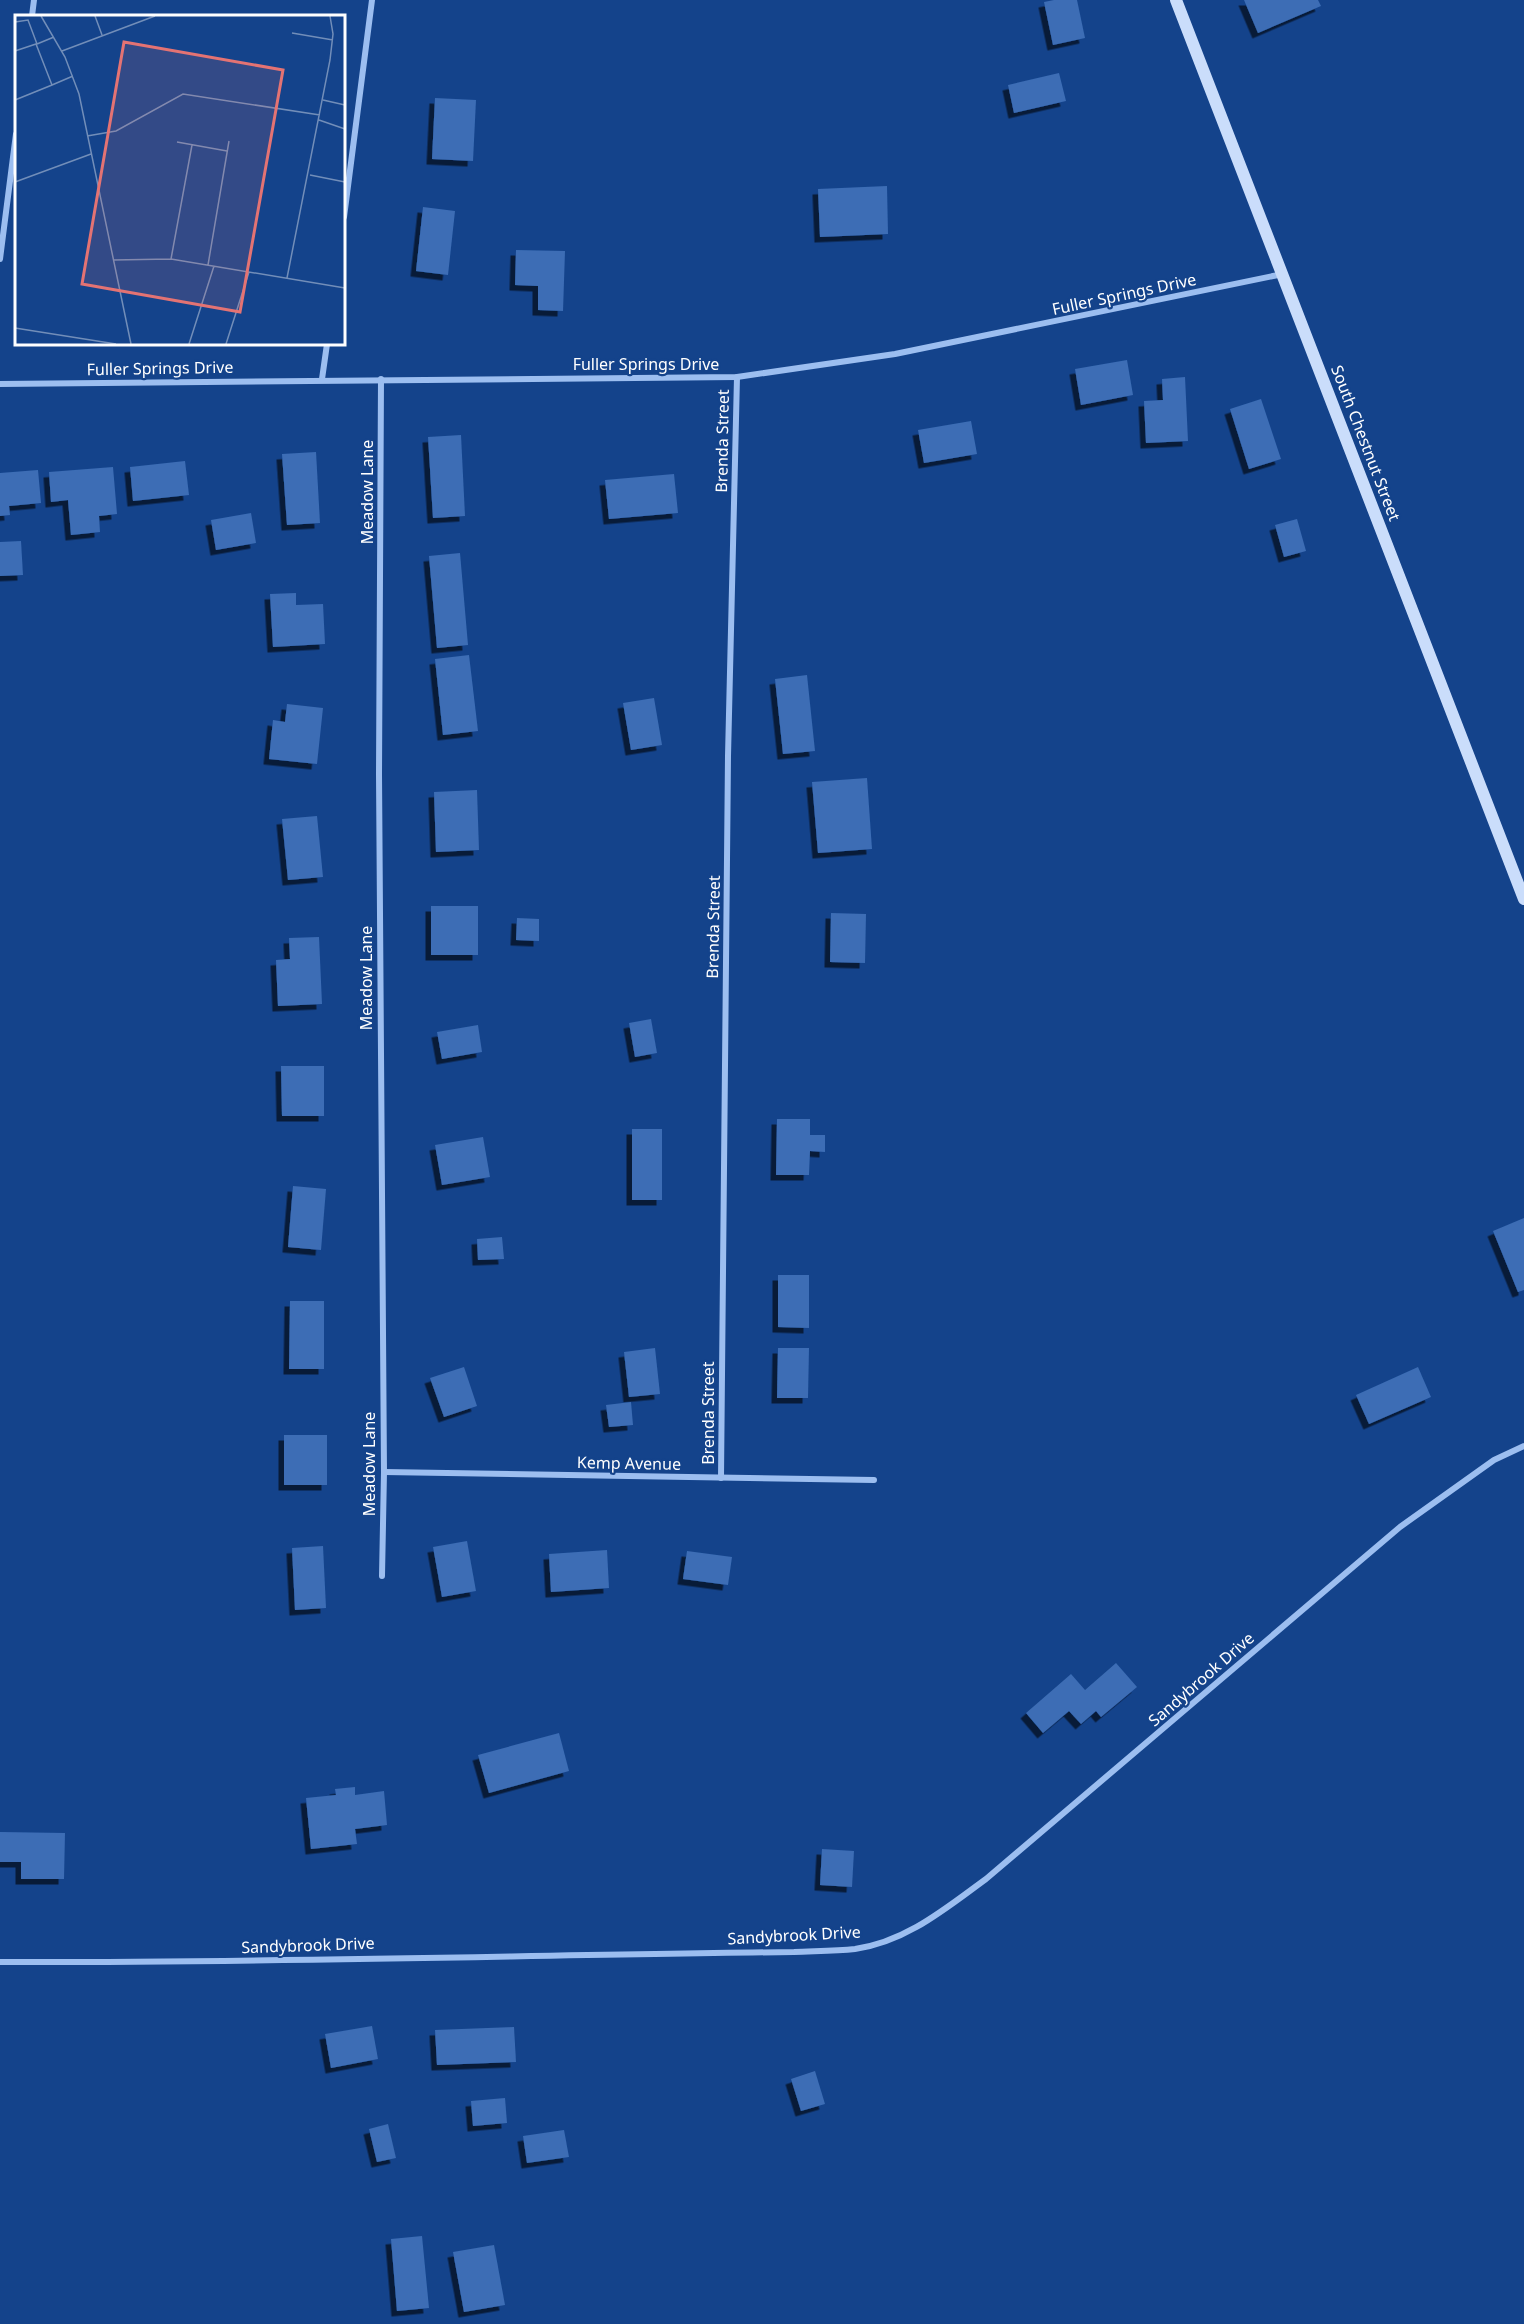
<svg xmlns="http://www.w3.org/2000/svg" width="1524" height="2324" font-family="'Noto Sans',sans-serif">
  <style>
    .building { fill: #3c6db5; filter: url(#shadow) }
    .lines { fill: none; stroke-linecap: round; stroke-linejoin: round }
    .minor { stroke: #9cbef0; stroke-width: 6 }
    .secondary { stroke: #caddfb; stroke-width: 12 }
    .labels { text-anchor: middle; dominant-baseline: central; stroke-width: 4.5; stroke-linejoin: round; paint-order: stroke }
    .street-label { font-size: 16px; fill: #fff; stroke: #14438b }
    .inset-road { fill: none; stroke: #728eb9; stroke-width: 1.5 }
    .view { fill: #e47373; fill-opacity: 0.15; stroke: #e47373; stroke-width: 3 }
    .inset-edge { fill: none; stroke: #fff; stroke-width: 3 }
  </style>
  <defs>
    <filter id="shadow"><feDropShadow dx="-5.5" dy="5.5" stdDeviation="0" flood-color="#0009"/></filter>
  </defs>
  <rect width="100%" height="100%" fill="#14438b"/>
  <!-- building -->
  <g class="building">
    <path d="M 1054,0 L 1077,0 L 1085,38 L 1053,45 L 1044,2 Z"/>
    <path d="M 1244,0 L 1318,0 L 1321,6 L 1258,33 Z"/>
    <path d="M 1059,73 L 1066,101 L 1014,113 L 1008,85 Z"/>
    <path d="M 435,98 L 476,100 L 473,161 L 432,159 Z"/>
    <path d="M 887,186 L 888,234 L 820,237 L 818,189 Z"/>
    <path d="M 423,207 L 455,211 L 448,275 L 416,271 Z"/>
    <path d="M 516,250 L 565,251 L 563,311 L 538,310 L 538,286 L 515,285 Z"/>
    <path d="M 1127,360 L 1133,395 L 1081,405 L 1075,369 Z"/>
    <path d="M 1185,377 L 1188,441 L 1146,443 L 1144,401 L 1163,400 L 1162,379 Z"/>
    <path d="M 1261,399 L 1281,459 L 1249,469 L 1230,409 Z"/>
    <path d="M 971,421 L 977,454 L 924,463 L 918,430 Z"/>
    <path d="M 461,435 L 465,516 L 433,518 L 428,437 Z"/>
    <path d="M 316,452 L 320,523 L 287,525 L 282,454 Z"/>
    <path d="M 185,461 L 189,495 L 133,501 L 130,467 Z"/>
    <path d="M 113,467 L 117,514 L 99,516 L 100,532 L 71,535 L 68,500 L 51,502 L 49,472 Z"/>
    <path d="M 38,470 L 41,503 L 9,506 L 10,515 L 0,516 L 0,473 Z"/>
    <path d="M 674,474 L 678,513 L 609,519 L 605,480 Z"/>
    <path d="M 251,513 L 256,543 L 216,550 L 211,520 Z"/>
    <path d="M 1297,519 L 1306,551 L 1284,557 L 1275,525 Z"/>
    <path d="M 21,541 L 23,575 L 0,576 L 0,542 Z"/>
    <path d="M 460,553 L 468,645 L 437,648 L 429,556 Z"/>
    <path d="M 296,593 L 296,605 L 323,604 L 325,644 L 273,647 L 270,594 Z"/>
    <path d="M 469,655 L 478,731 L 443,735 L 435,659 Z"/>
    <path d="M 807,675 L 815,751 L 783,754 L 775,679 Z"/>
    <path d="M 654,698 L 662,745 L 631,750 L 623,703 Z"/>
    <path d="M 287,704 L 323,708 L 317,764 L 269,759 L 273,720 L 285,722 Z"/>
    <path d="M 867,778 L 872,849 L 818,853 L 812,782 Z"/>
    <path d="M 477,790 L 479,850 L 436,852 L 434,792 Z"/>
    <path d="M 317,816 L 323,877 L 288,880 L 282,819 Z"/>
    <rect x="431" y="906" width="47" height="49"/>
    <path d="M 831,913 L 866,914 L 865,963 L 830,962 Z"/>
    <path d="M 517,918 L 539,919 L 539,941 L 516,940 Z"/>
    <path d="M 319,937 L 322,1004 L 278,1006 L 276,960 L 290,959 L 289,938 Z"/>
    <path d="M 651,1019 L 657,1053 L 635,1057 L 629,1023 Z"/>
    <path d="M 478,1025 L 482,1052 L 442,1059 L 437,1032 Z"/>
    <path d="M 281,1066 L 324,1066 L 324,1116 L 282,1116 Z"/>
    <path d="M 777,1119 L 810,1119 L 810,1135 L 825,1135 L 825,1152 L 810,1151 L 809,1175 L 776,1175 Z"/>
    <rect x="632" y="1129" width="30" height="71"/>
    <path d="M 483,1137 L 490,1177 L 442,1185 L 435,1145 Z"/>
    <path d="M 293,1186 L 326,1189 L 321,1250 L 288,1247 Z"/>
    <path d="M 1524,1218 L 1524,1290 L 1518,1292 L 1493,1231 Z"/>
    <path d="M 502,1237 L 504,1259 L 478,1260 L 477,1239 Z"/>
    <path d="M 778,1275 L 809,1275 L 809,1328 L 778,1327 Z"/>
    <path d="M 290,1301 L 324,1301 L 324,1369 L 289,1369 Z"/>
    <path d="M 655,1348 L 660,1394 L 629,1397 L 624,1352 Z"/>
    <path d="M 778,1348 L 809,1348 L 808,1398 L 777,1398 Z"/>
    <path d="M 464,1367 L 477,1406 L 444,1417 L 430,1378 Z"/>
    <path d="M 1418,1367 L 1431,1397 L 1369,1424 L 1356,1395 Z"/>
    <path d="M 631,1402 L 633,1425 L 609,1427 L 606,1405 Z"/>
    <rect x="284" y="1435" width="43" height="50"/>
    <path d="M 467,1541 L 476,1591 L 442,1597 L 433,1547 Z"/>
    <path d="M 323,1546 L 326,1608 L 295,1610 L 292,1548 Z"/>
    <path d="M 607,1550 L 609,1588 L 551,1592 L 549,1554 Z"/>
    <path d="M 687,1551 L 732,1557 L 728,1585 L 683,1579 Z"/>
    <path d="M 1116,1663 L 1137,1687 L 1101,1717 L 1096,1711 L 1081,1724 L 1069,1711 L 1043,1733 L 1026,1713 L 1071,1674 L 1085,1690 Z"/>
    <path d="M 559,1733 L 569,1771 L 489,1793 L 478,1755 Z"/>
    <path d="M 355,1787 L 355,1795 L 384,1791 L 387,1825 L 355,1829 L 357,1844 L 311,1849 L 306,1798 L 336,1795 L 335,1789 Z"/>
    <path d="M 0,1832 L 65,1833 L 64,1879 L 21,1879 L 21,1862 L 0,1862 Z"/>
    <path d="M 822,1849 L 854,1851 L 852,1887 L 820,1885 Z"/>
    <path d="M 372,2026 L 378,2059 L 331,2068 L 325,2034 Z"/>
    <path d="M 514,2027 L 516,2062 L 437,2065 L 435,2030 Z"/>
    <path d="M 815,2071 L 825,2104 L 801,2111 L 791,2079 Z"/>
    <path d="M 505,2098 L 507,2123 L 473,2126 L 471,2101 Z"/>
    <path d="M 388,2124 L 396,2158 L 377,2162 L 369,2129 Z"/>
    <path d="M 564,2130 L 569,2157 L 527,2163 L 523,2136 Z"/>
    <path d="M 422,2236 L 429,2308 L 397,2311 L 391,2239 Z"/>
    <path d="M 494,2245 L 505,2305 L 464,2312 L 453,2252 Z"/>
  </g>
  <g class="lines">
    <!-- minor -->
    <g class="minor">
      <path d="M 32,16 L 34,0"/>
      <path d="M 344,217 L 372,0"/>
      <path d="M 0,259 L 16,134"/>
      <path d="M 322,379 L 327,344"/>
      <path d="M 381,379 L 379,774 L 384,1472 L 382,1576"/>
      <path d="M 0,384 L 737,377 L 895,354 L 1283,274"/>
      <path d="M 384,1472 L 874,1480"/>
      <path d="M 721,1478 L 728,756 L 737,377"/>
      <path d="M 0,1962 C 265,1963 530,1955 794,1952 C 815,1951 835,1951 855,1949 C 906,1942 946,1908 986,1879 L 1400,1527 L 1494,1460 L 1524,1446"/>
    </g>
    <!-- secondary -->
    <path class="secondary" d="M 1176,0 L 1524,899"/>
  </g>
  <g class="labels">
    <!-- street labels -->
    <g class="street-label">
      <text transform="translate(1124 294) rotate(-12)">Fuller Springs Drive</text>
      <text x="646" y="364">Fuller Springs Drive</text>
      <text transform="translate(160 368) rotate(-1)">Fuller Springs Drive</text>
      <text transform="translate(722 441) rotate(-89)">Brenda Street</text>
      <text transform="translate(1366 443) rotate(69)">South Chestnut Street</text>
      <text transform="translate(367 492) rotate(-90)">Meadow Lane</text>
      <text transform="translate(713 927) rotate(-89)">Brenda Street</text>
      <text transform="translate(366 978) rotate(-90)">Meadow Lane</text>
      <text transform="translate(708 1413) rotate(-90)">Brenda Street</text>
      <text transform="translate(629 1463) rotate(1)">Kemp Avenue</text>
      <text transform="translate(369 1464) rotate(-90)">Meadow Lane</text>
      <text transform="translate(1201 1679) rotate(-41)">Sandybrook Drive</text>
      <text transform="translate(794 1935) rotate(-3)">Sandybrook Drive</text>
      <text transform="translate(308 1945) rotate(-2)">Sandybrook Drive</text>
    </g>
  </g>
  <!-- overview -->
  <g transform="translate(15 15)">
    <rect width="330" height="330" fill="#14438b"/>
    <path class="inset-road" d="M 26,1 L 50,42 L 64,79 L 116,329M 80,1 L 87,20M 0,7 L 13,5 L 22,29M 277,18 L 318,25M 22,29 L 39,22M 0,36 L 21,29 L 37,70 L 0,85M 47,36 L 140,1M 37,70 L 58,61M 308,85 L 330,90M 304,105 L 330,114M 72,121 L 101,116 L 168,79 L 305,100M 162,127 L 212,136M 295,160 L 330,167M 0,167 L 76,139M 156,244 L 177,130M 98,245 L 156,244 L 330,273M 193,250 L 214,126M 272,263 L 315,45 L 318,19 L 315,1M 0,313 L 101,329M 174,329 L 199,251M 211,329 L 234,257"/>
    <path class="view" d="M 109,27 L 268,55 L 225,297 L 67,269 Z"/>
    <rect width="330" height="330" class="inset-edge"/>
  </g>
</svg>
